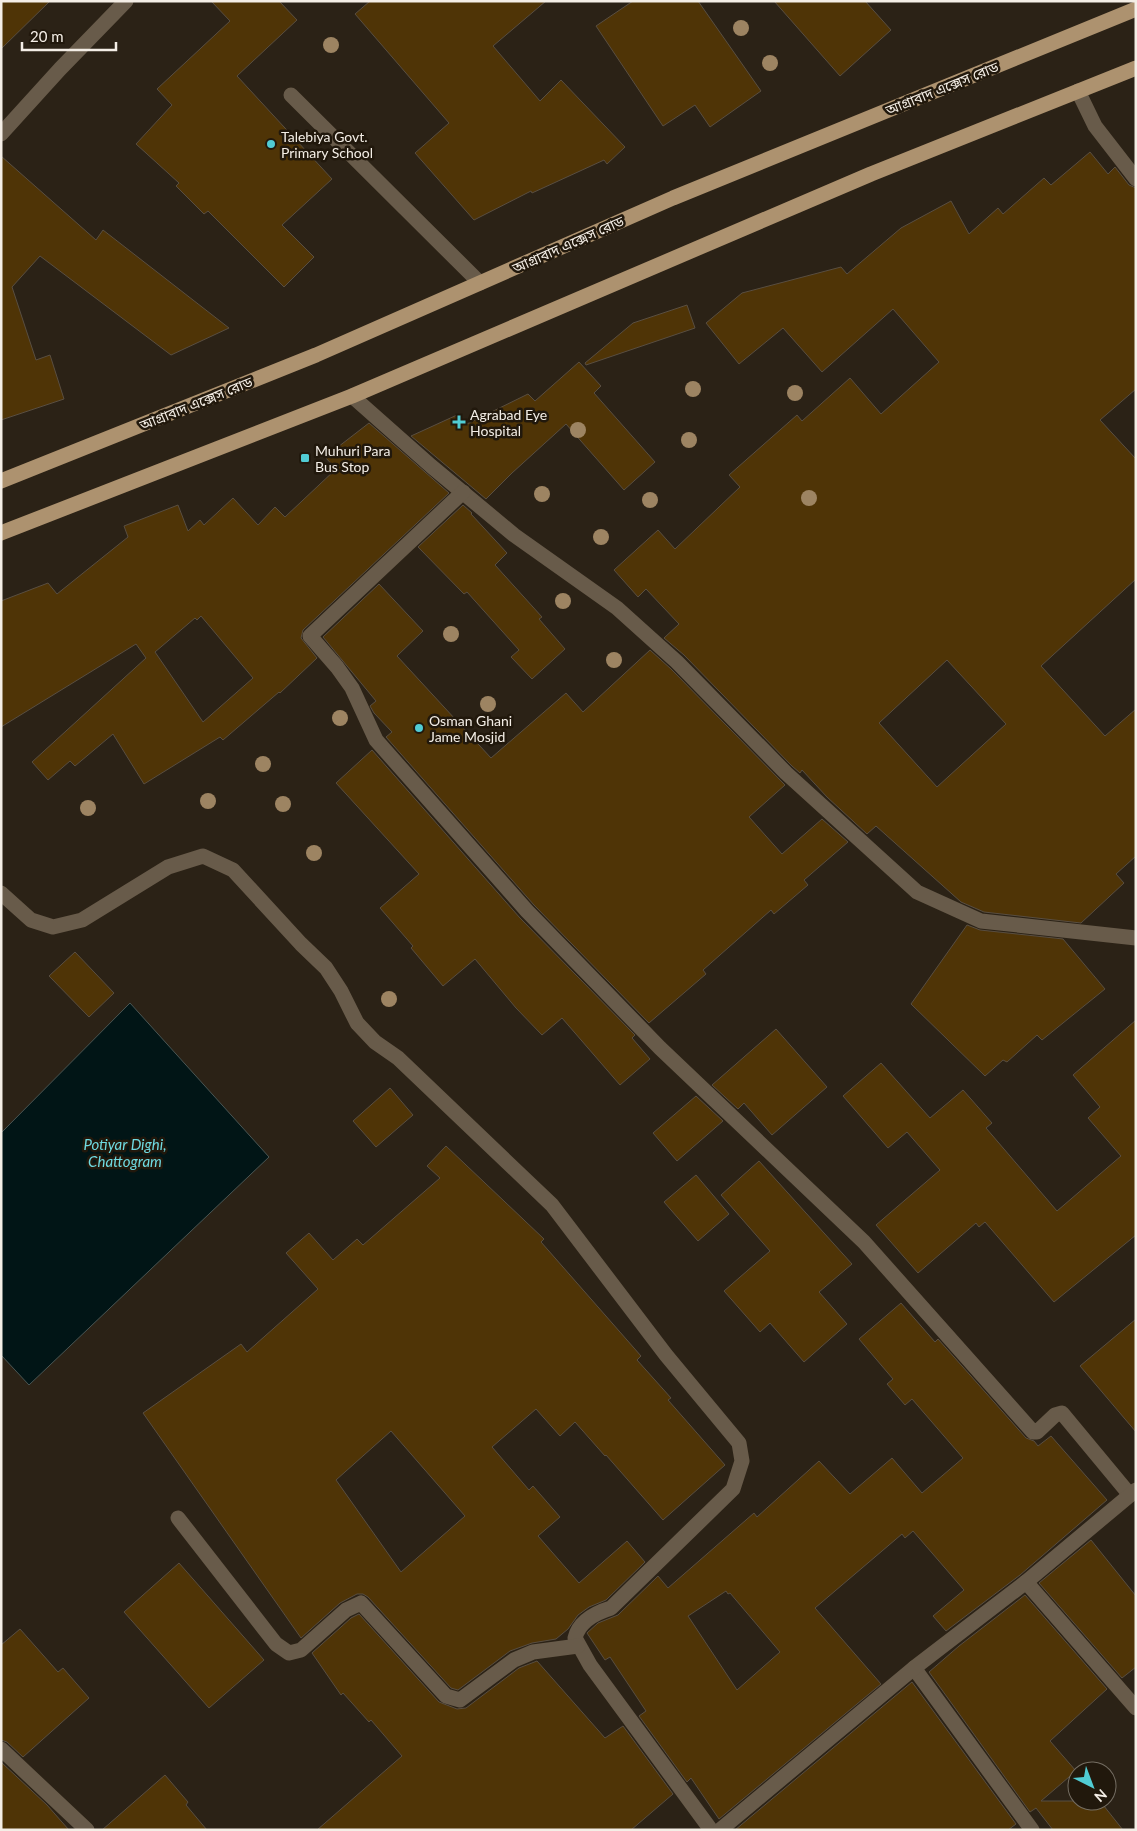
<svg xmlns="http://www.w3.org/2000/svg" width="1137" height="1831" font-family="Lato,'Noto Sans Bengali',sans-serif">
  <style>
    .water { fill: #011516; stroke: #4a5654 }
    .building { fill: #4f3406; stroke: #594e41; fill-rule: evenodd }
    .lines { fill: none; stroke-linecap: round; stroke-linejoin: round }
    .minor { stroke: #685b4a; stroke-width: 15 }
    .major { stroke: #ad926f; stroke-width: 15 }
    .tree { fill: #9d8462 }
    .poi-dot { fill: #51ccd4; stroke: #21180c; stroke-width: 2 }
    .labels { text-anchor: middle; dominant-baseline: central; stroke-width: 5; stroke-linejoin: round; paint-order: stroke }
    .street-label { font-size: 14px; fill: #f4eee6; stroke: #21180c }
    .poi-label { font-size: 14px; fill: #f4eee6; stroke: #21180c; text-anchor: start }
    .water-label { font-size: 15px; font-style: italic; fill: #6fdae1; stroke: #21180c }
  </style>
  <rect width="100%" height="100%" fill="#2b2216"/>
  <!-- water -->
  <path class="water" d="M 130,1003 L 269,1157 L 29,1385 L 1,1355 L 1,1133 Z"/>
  <!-- building -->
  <g class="building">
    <path d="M 1,1 L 50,1 L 1,49 Z"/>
    <path d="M 211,1 L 279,1 L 297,20 L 237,76 L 332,179 L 282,225 L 314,257 L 284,287 L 208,211 L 204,214 L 176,186 L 179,183 L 136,144 L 172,105 L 157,89 L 230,21 Z"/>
    <path d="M 370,1 L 546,1 L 493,46 L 540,101 L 561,80 L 625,147 L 607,164 L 604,160 L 532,193 L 531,191 L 474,220 L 415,153 L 449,123 L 355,14 Z"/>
    <path d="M 633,1 L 698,1 L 761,91 L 710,127 L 695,105 L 663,126 L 596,26 Z"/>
    <path d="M 774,1 L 865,1 L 891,30 L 840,76 Z"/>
    <path d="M 1090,152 L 1108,174 L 1115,167 L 1129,185 L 1136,188 L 1136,389 L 1100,420 L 1136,459 L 1136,579 L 1041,666 L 1105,736 L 1136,709 L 1136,856 L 1116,874 L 1124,883 L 1081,923 L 984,912 L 961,902 L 876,826 L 867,834 L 827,797 L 802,770 L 800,773 L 792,766 L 684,655 L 664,638 L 679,624 L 646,589 L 638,597 L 614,570 L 658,530 L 675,549 L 740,487 L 729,475 L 797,415 L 802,421 L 850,378 L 881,414 L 939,362 L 893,309 L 822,372 L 783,328 L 739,364 L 706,323 L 742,293 L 841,267 L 847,274 L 901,228 L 951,201 L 969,234 L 998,208 L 1003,214 L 1044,178 L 1051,185 ZM 947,660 L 1006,724 L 937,787 L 879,723 Z"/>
    <path d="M 1,156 L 96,240 L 103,230 L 229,328 L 171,355 L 40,256 L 12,287 L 36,360 L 50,355 L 64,399 L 1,420 Z"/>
    <path d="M 687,305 L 695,328 L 586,365 L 585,363 L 633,323 Z"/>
    <path d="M 579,362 L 601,386 L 594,393 L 655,462 L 624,490 L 566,424 L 512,473 L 486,499 L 411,436 L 457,415 L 467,424 L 528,394 L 535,401 Z"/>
    <path d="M 369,423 L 449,493 L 303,630 L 301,638 L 317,658 L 280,693 L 279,692 L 223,740 L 220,737 L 144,784 L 113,734 L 75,766 L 70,761 L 48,780 L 32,762 L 146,658 L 136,644 L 1,727 L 1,601 L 48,583 L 57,594 L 128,537 L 124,526 L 178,505 L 188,531 L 200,520 L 204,525 L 233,498 L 258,525 L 275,507 L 285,517 L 336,469 L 325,457 ZM 201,616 L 253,678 L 203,722 L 155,652 L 195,618 L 197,620 Z"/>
    <path d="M 463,505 L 472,513 L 471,514 L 507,553 L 495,565 L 542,617 L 539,619 L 565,649 L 532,679 L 511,657 L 519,650 L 467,592 L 464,594 L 418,547 Z"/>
    <path d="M 379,584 L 423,631 L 397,656 L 491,758 L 566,693 L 583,712 L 650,650 L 671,669 L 785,785 L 749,817 L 782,854 L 822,819 L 848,842 L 804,880 L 808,885 L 774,914 L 771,910 L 703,970 L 706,974 L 649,1023 L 534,905 L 386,737 L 392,732 L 374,713 L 370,706 L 376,701 L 323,637 Z"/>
    <path d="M 372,750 L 520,918 L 635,1035 L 632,1038 L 650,1059 L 620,1085 L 562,1018 L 542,1035 L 516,1008 L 475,959 L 443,986 L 411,948 L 413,946 L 380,908 L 419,874 L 336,783 Z"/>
    <path d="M 967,925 L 980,930 L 1063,939 L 1105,989 L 1042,1040 L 1037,1035 L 1007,1062 L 1003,1060 L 985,1076 L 911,1004 Z"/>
    <path d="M 75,952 L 114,993 L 89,1017 L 49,976 Z"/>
    <path d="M 1136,1020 L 1136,1235 L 1054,1302 L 985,1222 L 979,1227 L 976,1223 L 918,1273 L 876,1225 L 940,1170 L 907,1132 L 888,1148 L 843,1096 L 881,1063 L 930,1118 L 963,1090 L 992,1123 L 986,1128 L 1057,1211 L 1121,1156 L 1088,1118 L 1100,1107 L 1073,1075 Z"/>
    <path d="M 776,1029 L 827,1087 L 772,1135 L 744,1103 L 738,1109 L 712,1085 Z"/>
    <path d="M 390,1088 L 413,1115 L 376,1147 L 353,1121 Z"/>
    <path d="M 696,1096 L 723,1121 L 677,1161 L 653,1133 Z"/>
    <path d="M 446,1146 L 544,1239 L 541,1242 L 641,1356 L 637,1360 L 671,1398 L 668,1400 L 725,1465 L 663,1520 L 606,1455 L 605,1456 L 575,1422 L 560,1436 L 536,1409 L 492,1447 L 529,1490 L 533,1486 L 560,1517 L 538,1536 L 579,1583 L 627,1541 L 645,1562 L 606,1600 L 589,1607 L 578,1615 L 568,1629 L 556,1639 L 532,1643 L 510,1651 L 458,1690 L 451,1688 L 368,1597 L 363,1594 L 357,1594 L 340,1603 L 301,1638 L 143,1413 L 241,1344 L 247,1352 L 318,1289 L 286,1253 L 309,1233 L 333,1260 L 357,1239 L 363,1245 L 440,1178 L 427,1166 ZM 391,1431 L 465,1516 L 401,1572 L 336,1480 Z"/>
    <path d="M 759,1161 L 852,1264 L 819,1292 L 847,1324 L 804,1362 L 770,1323 L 760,1332 L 724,1291 L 770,1251 L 721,1195 Z"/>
    <path d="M 696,1175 L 729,1214 L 698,1241 L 664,1202 Z"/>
    <path d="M 901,1303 L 935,1342 L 938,1339 L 1026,1438 L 1034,1441 L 1038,1446 L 1051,1436 L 1107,1500 L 1020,1575 L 946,1631 L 933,1616 L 964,1590 L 913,1531 L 905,1538 L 902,1534 L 815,1608 L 881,1684 L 719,1819 L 691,1778 L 687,1782 L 639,1716 L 646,1711 L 610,1657 L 605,1660 L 587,1633 L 598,1623 L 618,1615 L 658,1576 L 668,1588 L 754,1513 L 757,1517 L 819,1461 L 850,1494 L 892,1458 L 922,1493 L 963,1458 L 912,1399 L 905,1405 L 887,1384 L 893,1379 L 859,1339 ZM 726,1591 L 728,1594 L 730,1593 L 780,1652 L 737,1690 L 688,1616 Z"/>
    <path d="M 1136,1319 L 1136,1432 L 1080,1366 Z"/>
    <path d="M 1091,1540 L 1136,1596 L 1136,1667 L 1122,1678 L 1039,1583 Z"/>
    <path d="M 179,1563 L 264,1660 L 209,1708 L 124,1612 Z"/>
    <path d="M 1025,1595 L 1107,1689 L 1050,1741 L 1076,1771 L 1041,1801 L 1100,1801 L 1123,1830 L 1053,1830 L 1036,1808 L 1030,1812 L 929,1672 L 959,1646 Z"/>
    <path d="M 359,1614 L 439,1702 L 457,1709 L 466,1708 L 519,1668 L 537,1661 L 605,1738 L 623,1726 L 673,1794 L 631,1830 L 317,1830 L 402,1756 L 371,1720 L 369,1722 L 343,1693 L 341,1695 L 312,1653 L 351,1618 Z"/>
    <path d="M 20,1629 L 58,1672 L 63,1668 L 89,1698 L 23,1757 L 7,1742 L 1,1740 L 1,1645 Z"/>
    <path d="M 912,1682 L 1016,1824 L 1008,1830 L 735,1830 Z"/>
    <path d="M 1,1762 L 47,1805 L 69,1830 L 1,1830 Z"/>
    <path d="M 165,1775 L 188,1802 L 186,1805 L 207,1830 L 102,1830 Z"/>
  </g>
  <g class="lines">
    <!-- minor -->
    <g class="minor">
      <path d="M 1078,91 L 1095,126 L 1136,179"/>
      <path d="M 291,95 L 480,283"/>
      <path d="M 1,134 L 60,69 L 126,1"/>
      <path d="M 352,396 L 431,466 L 514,535 L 617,608 L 677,662 L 786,773 L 917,892 L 981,921 L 1136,938"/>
      <path d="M 463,492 L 310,636 L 337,667 L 352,688 L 376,740 L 527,911 L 660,1048 L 864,1242 L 1033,1432 L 1037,1432 L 1055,1415 L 1062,1413 L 1130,1495"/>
      <path d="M 1,893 L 31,920 L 53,927 L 82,920 L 168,867 L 203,856 L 233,870 L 301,944 L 326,968 L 341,991 L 357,1023 L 375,1042 L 398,1058 L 552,1205 L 666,1355 L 739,1443 L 742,1461 L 733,1489 L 611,1608 C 595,1613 579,1621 575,1638 L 590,1665 L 711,1830"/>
      <path d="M 178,1518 L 276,1644 L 289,1653 L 301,1650 L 346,1610 L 361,1603 L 446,1696 L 460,1700 L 514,1660 L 533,1652 L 578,1646"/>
      <path d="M 1026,1582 L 1136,1708"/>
      <path d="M 914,1668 L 1032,1830"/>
      <path d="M 1,1749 L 87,1830"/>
      <path d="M 720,1830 L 914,1668 L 1026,1582 L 1136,1490"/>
    </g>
    <!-- major -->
    <g class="major">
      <path d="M 1,481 L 316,355 L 673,198 L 1136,9"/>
      <path d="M 1,533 L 352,396 L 871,174 L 1136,68"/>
    </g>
  </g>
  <!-- trees -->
  <g class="tree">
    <circle cx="741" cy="28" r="8"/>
    <circle cx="331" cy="45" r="8"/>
    <circle cx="770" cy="63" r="8"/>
    <circle cx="693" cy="389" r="8"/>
    <circle cx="795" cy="393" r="8"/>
    <circle cx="578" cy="430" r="8"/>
    <circle cx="689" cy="440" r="8"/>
    <circle cx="542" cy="494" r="8"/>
    <circle cx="809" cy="498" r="8"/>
    <circle cx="650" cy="500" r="8"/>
    <circle cx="601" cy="537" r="8"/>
    <circle cx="563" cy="601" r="8"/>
    <circle cx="451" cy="634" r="8"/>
    <circle cx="614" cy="660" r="8"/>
    <circle cx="488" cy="704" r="8"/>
    <circle cx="340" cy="718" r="8"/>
    <circle cx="263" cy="764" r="8"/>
    <circle cx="208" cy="801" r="8"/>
    <circle cx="283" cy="804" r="8"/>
    <circle cx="88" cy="808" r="8"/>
    <circle cx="314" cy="853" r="8"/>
    <circle cx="389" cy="999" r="8"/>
  </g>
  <!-- markers -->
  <g class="poi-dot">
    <circle cx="271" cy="144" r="5"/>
    <path d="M456.5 414.5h5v5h5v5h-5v5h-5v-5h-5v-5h5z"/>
    <rect x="300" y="453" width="10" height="10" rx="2.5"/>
    <circle cx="419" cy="728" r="5"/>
  </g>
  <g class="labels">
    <!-- street labels -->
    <g class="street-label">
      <text transform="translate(942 88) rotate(-22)">আগ্রাবাদ এক্সেস রোড</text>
      <text transform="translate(568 244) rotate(-24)">আগ্রাবাদ এক্সেস রোড</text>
      <text transform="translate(196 403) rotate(-22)">আগ্রাবাদ এক্সেস রোড</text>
    </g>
    <!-- poi labels -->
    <g class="poi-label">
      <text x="281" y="136">Talebiya Govt.<tspan x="281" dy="16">Primary School</tspan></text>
      <text x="470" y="414">Agrabad Eye<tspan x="470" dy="16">Hospital</tspan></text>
      <text x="315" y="450">Muhuri Para<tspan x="315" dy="16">Bus Stop</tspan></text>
      <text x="429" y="720">Osman Ghani<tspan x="429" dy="16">Jame Mosjid</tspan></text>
    </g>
    <!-- water labels -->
    <g class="water-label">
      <text x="125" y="1144">Potiyar Dighi,<tspan x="125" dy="17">Chattogram</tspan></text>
    </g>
  </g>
  <!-- border -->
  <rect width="1137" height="1831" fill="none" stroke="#f4eee6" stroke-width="5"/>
  <!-- north arrow -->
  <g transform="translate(1092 1786) rotate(138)"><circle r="24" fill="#21180c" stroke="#756e63"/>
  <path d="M0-4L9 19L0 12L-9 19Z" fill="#51ccd4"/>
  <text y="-8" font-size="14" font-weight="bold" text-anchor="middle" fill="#f4eee6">N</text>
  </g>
  <!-- scale -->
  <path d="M22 42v8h94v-8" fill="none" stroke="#f4eee6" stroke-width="2.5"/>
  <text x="30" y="42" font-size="15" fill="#f4eee6" stroke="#21180c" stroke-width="4" paint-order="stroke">20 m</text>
</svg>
